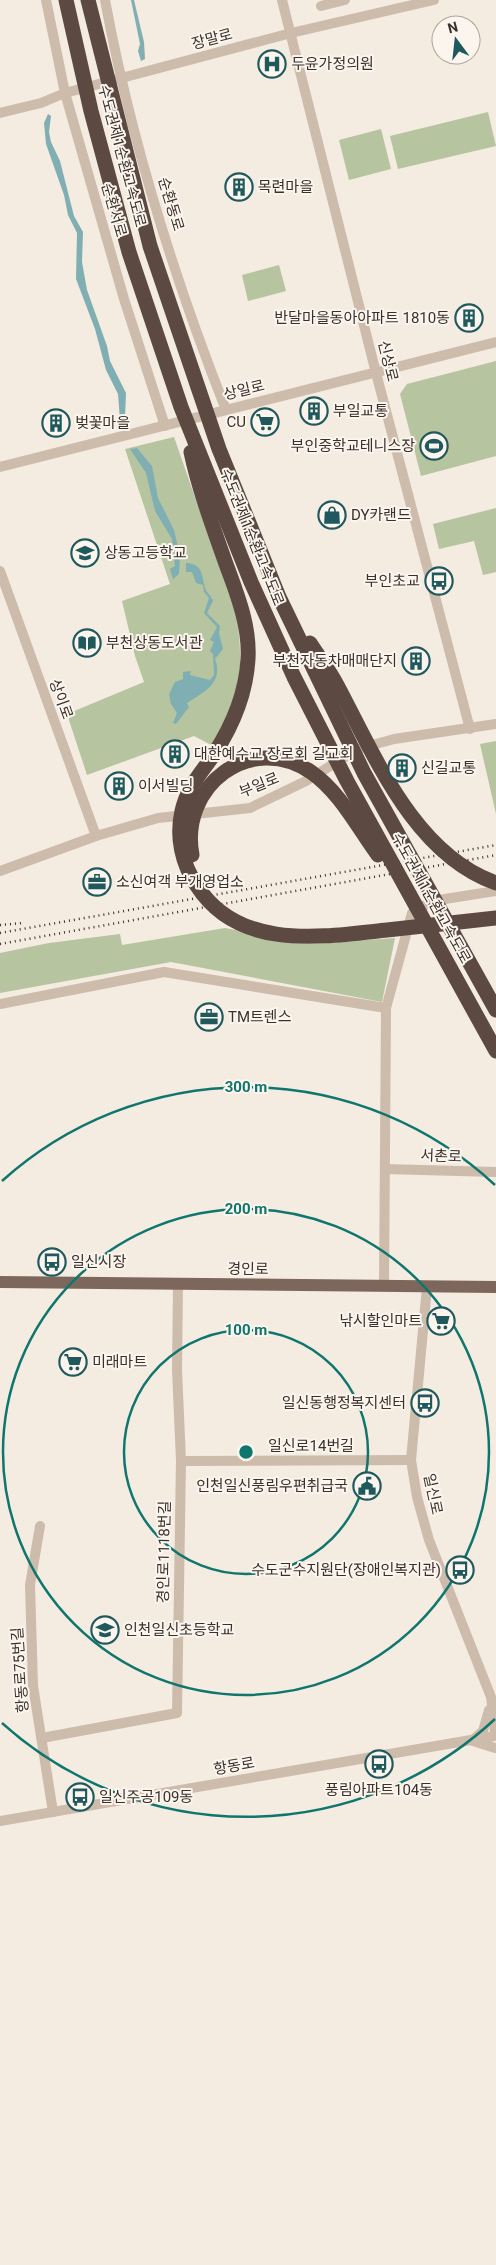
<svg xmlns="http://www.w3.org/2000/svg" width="496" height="2265" font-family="Roboto,'Noto Sans KR',sans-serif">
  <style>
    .green { fill: #b7c4a0 }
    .water { fill: #7fafb2 }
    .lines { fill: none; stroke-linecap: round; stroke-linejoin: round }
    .minor { stroke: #cdbbac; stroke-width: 10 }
    .major { stroke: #7d675c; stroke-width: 12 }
    .rail { stroke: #3b302b; stroke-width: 2.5; stroke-dasharray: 1 4; stroke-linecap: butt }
    .highway-bridge { stroke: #5c4a42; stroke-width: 15 }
    .ring { fill: none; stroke: #0f766e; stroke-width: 2.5 }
    .labels { text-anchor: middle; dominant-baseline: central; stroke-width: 4; stroke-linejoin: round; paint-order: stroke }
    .street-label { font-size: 15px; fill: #3b302b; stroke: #fbf5ee }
    .poi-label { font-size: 15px; fill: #3b302b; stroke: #fbf5ee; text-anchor: start }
    .centre { fill: #0f766e; stroke: #fbf5ee; stroke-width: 2.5 }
    .ring-label { font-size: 15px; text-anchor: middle; font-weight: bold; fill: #0f766e; stroke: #fbf5ee; stroke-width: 4; stroke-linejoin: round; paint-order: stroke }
  </style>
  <rect width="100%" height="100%" fill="#f4ebe1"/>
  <!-- green -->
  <g class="green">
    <path d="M 488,112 L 496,146 L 398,169 L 390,136 Z"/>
    <path d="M 381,129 L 391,169 L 349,180 L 339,140 Z"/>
    <path d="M 279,265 L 286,291 L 248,301 L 242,275 Z"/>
    <path d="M 496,361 L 496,456 L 421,476 L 400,394 L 407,384 Z"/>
    <path d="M 174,437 L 237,618 C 241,645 243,686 231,711 C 226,723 219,734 213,746 L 194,736 L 87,775 L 67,714 L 144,682 L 135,656 L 122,601 L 170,584 L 125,449 Z"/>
    <path d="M 496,508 L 496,572 L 483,575 L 474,541 L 439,549 L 433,524 Z"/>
    <path d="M 496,741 L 496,814 L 480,744 Z"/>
    <path d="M 225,928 L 308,944 L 395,938 L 382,1002 L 171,962 L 0,993 L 0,953 L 49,943 L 120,934 L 122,945 Z"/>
  </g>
  <!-- water -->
  <g class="water">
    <path d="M 131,0 L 134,0 L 144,42 L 145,59 L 141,61 L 138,51 L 140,44 Z"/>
    <path d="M 48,114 L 51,116 L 49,132 L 51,142 L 60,161 L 74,216 L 83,232 L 82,262 L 87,290 L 107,346 L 110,361 L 126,393 L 125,417 L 120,420 L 118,394 L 106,370 L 95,329 L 76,279 L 77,233 L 68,215 L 64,195 L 46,144 L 44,123 Z"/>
    <path d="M 137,448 L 152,466 L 158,498 L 174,530 L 180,555 L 179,574 L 173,579 L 170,569 L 175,566 L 172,539 L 155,511 L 146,473 L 130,449 Z"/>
    <path d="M 186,563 C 205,564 201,578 206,590 C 208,594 212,597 213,601 L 207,613 L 220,626 L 219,633 L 223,649 L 215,659 C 224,683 204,692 187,703 L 189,707 L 176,724 L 173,723 L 177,713 L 171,704 L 169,694 L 175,682 L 183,679 L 183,672 L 191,671 L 190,675 L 210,680 L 214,675 L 213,654 L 210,651 L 214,642 L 210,640 L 217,627 L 204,613 L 209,598 L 204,592 L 203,585 L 196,583 L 192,572 L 186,572 Z"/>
  </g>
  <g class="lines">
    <!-- minor -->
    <g class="minor">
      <path d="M 46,0 L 65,93 L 124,299 L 165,426"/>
      <path d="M 105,0 C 131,140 174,278 226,410"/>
      <path d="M 282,0 L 376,373 L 470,729"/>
      <path d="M 321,6 L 345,0"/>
      <path d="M 0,113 L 41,103 L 65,93 L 291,33 L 434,0"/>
      <path d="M 0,467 L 496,342"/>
      <path d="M 0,571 L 96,836"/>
      <path d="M 0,871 L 96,836 L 158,818 L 250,808 L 306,781 L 358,749 L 394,739 L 496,724"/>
      <path d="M 0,1004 L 164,972 L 386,1008"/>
      <path d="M 385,1169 L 496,1172"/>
      <path d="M 384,1286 L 386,1008 L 412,913 L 432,901 L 496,891"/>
      <path d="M 427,1287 L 411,1460 L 417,1497 L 429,1540 L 491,1697 L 495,1732"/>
      <path d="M 181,1461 L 411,1460"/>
      <path d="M 40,1526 L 30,1585 L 33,1686 L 53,1812"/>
      <path d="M 42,1738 L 177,1713 L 181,1461 L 177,1370 L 178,1284"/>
      <path d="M 473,1740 L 483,1731 L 489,1710"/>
      <path d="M 473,1741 L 495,1748"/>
      <path d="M 0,1821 L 494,1736"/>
    </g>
    <!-- major -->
    <path class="major" d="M 0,1282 L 496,1287"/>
    <!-- rail -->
    <g class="rail">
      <path d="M 0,925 L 23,923"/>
      <path d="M 0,933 L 496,845"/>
      <path d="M 0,944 L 496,855"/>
    </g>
    <!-- highway-bridge -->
    <g class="highway-bridge">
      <path d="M 66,0 L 91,111 L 129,252 L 181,407 L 251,582 L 294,677 L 347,781 L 496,1051"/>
      <path d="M 88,0 L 150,246 L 219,449 L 279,597 L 364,773 L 496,1010"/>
      <path d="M 191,452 C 199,490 213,527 226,564 C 237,594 250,626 248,659 C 246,693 233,725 214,754 C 201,774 188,785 182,811 C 176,837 182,864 197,886 C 239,951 321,937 387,930 C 423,926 460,922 496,918"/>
      <path d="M 310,643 C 319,657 329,670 337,685 C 375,756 414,854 496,883"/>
      <path d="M 192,855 C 179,786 251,731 311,772 C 340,792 358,828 378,855"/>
    </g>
  </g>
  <!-- distance rings -->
  <g class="ring">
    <circle cx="246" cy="1452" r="122"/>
    <circle cx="246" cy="1452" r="243"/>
    <path d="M495 1719A365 365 0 0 1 2 1723M2 1181A365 365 0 0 1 495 1185"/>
  </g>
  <!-- icons -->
  <defs>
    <g id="hospital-ring" transform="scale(1.4375)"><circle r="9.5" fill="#fbf5ee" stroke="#1f595e" stroke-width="1.5"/><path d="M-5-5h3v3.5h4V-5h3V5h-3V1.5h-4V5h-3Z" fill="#1f595e"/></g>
    <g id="building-ring" transform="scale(1.4375)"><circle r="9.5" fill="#fbf5ee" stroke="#1f595e" stroke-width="1.5"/><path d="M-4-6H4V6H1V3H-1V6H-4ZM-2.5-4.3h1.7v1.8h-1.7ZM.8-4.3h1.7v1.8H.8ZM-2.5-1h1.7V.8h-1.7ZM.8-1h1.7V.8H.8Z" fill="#1f595e"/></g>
    <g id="supermarket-ring" transform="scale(1.4375)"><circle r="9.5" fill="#fbf5ee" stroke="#1f595e" stroke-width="1.5"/><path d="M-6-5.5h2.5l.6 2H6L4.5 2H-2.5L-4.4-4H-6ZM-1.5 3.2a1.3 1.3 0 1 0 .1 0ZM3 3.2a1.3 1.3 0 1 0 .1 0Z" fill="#1f595e"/></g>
    <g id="stadium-ring" transform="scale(1.4375)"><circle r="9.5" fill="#fbf5ee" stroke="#1f595e" stroke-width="1.5"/><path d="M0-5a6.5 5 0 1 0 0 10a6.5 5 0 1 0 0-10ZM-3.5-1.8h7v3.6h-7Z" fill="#1f595e"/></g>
    <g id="shop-ring" transform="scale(1.4375)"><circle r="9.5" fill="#fbf5ee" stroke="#1f595e" stroke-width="1.5"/><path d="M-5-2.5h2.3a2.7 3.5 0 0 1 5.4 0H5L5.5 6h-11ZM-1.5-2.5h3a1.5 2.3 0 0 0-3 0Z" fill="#1f595e"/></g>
    <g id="school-ring" transform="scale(1.4375)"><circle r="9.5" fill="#fbf5ee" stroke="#1f595e" stroke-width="1.5"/><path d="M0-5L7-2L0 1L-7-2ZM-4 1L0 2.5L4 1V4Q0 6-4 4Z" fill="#1f595e"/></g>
    <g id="bus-ring" transform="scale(1.4375)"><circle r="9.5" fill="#fbf5ee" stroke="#1f595e" stroke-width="1.5"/><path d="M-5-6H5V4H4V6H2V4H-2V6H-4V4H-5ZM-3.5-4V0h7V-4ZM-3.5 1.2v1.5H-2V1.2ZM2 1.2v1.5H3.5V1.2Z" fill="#1f595e"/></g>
    <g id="library-ring" transform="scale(1.4375)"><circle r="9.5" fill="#fbf5ee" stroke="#1f595e" stroke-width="1.5"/><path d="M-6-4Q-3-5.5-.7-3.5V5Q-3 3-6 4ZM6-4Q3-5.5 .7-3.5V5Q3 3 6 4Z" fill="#1f595e"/></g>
    <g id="office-ring" transform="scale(1.4375)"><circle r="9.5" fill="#fbf5ee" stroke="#1f595e" stroke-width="1.5"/><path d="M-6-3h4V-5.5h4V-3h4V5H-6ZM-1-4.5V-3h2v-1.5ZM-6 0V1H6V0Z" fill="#1f595e"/></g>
    <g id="civic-ring" transform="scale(1.4375)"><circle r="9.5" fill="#fbf5ee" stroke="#1f595e" stroke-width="1.5"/><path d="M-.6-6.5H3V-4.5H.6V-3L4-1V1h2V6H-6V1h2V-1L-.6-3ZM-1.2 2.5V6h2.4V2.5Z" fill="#1f595e"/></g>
  </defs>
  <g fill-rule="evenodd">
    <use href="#hospital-ring" x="272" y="64"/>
    <use href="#building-ring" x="239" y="187"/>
    <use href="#building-ring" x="469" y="318"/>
    <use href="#building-ring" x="314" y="411"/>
    <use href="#supermarket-ring" x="265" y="422"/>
    <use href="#building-ring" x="56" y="423"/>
    <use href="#stadium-ring" x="434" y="446"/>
    <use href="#shop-ring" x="332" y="515"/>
    <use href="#school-ring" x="85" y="553"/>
    <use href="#bus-ring" x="439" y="581"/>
    <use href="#library-ring" x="87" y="643"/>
    <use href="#building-ring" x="416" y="661"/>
    <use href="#building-ring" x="175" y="754"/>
    <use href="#building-ring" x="402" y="768"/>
    <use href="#building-ring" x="119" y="786"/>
    <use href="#office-ring" x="97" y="882"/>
    <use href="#office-ring" x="209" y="1017"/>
    <use href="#bus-ring" x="52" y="1262"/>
    <use href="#supermarket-ring" x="441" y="1321"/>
    <use href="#supermarket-ring" x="73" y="1362"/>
    <use href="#bus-ring" x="425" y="1403"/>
    <use href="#civic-ring" x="367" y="1486"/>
    <use href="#bus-ring" x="460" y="1570"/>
    <use href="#school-ring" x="105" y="1630"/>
    <use href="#bus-ring" x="379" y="1764"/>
    <use href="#bus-ring" x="80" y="1797"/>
  </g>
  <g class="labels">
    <!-- street labels -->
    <g class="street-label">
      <text transform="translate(212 39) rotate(-15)">장말로</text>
      <text transform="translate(122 156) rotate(75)">수도권제1순환고속도로</text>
      <text transform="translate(171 204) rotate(73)">순환동로</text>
      <text transform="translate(114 210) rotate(74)">순환서로</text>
      <text transform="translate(388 361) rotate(76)">신상로</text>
      <text transform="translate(244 390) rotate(-14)">상일로</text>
      <text transform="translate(252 537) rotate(68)">수도권제1순환고속도로</text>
      <text transform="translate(61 699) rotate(70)">상이로</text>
      <text transform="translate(259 785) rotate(-22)">부일로</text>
      <text transform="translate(431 898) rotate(61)">수도권제1순환고속도로</text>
      <text transform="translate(441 1156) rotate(2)">서촌로</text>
      <text transform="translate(248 1269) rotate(1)">경인로</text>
      <text x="311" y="1446">일신로14번길</text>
      <text transform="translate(433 1494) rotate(78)">일신로</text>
      <text transform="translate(164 1552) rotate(-89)">경인로1118번길</text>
      <text transform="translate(20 1670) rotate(-94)">항동로75번길</text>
      <text transform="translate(234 1766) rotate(-10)">항동로</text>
    </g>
    <!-- poi labels -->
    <g class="poi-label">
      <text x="291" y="64">두윤가정의원</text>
      <text x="258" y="187">목련마을</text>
      <text x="450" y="318" text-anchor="end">반달마을동아아파트 1810동</text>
      <text x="333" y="411">부일교통</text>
      <text x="246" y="422" text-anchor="end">CU</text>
      <text x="75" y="423">벚꽃마을</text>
      <text x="415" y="446" text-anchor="end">부인중학교테니스장</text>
      <text x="351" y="515">DY카랜드</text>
      <text x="104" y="553">상동고등학교</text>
      <text x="420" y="581" text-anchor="end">부인초교</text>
      <text x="106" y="643">부천상동도서관</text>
      <text x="397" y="661" text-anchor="end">부천자동차매매단지</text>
      <text x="194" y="754">대한예수교 장로회 길교회</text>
      <text x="421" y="768">신길교통</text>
      <text x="138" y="786">이서빌딩</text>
      <text x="116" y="882">소신여객 부개영업소</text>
      <text x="228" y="1017">TM트렌스</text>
      <text x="71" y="1262">일신시장</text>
      <text x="422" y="1321" text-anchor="end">낚시할인마트</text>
      <text x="92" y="1362">미래마트</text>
      <text x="406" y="1403" text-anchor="end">일신동행정복지센터</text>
      <text x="348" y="1486" text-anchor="end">인천일신풍림우편취급국</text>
      <text x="441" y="1570" text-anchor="end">수도군수지원단(장애인복지관)</text>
      <text x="124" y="1630">인천일신초등학교</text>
      <text x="379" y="1790" text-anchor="middle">풍림아파트104동</text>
      <text x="99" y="1797">일신주공109동</text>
    </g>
  </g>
  <circle cx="246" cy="1452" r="8" class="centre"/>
  <g class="ring-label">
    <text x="246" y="1092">300 m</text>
    <text x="246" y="1214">200 m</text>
    <text x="246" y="1335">100 m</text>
  </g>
  <!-- north arrow -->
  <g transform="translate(456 40) rotate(345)"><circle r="24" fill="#fbf5ee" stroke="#aea6a0"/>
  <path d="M0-4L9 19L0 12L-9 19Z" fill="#1f595e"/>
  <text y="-8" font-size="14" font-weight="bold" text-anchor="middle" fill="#3b302b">N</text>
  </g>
</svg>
